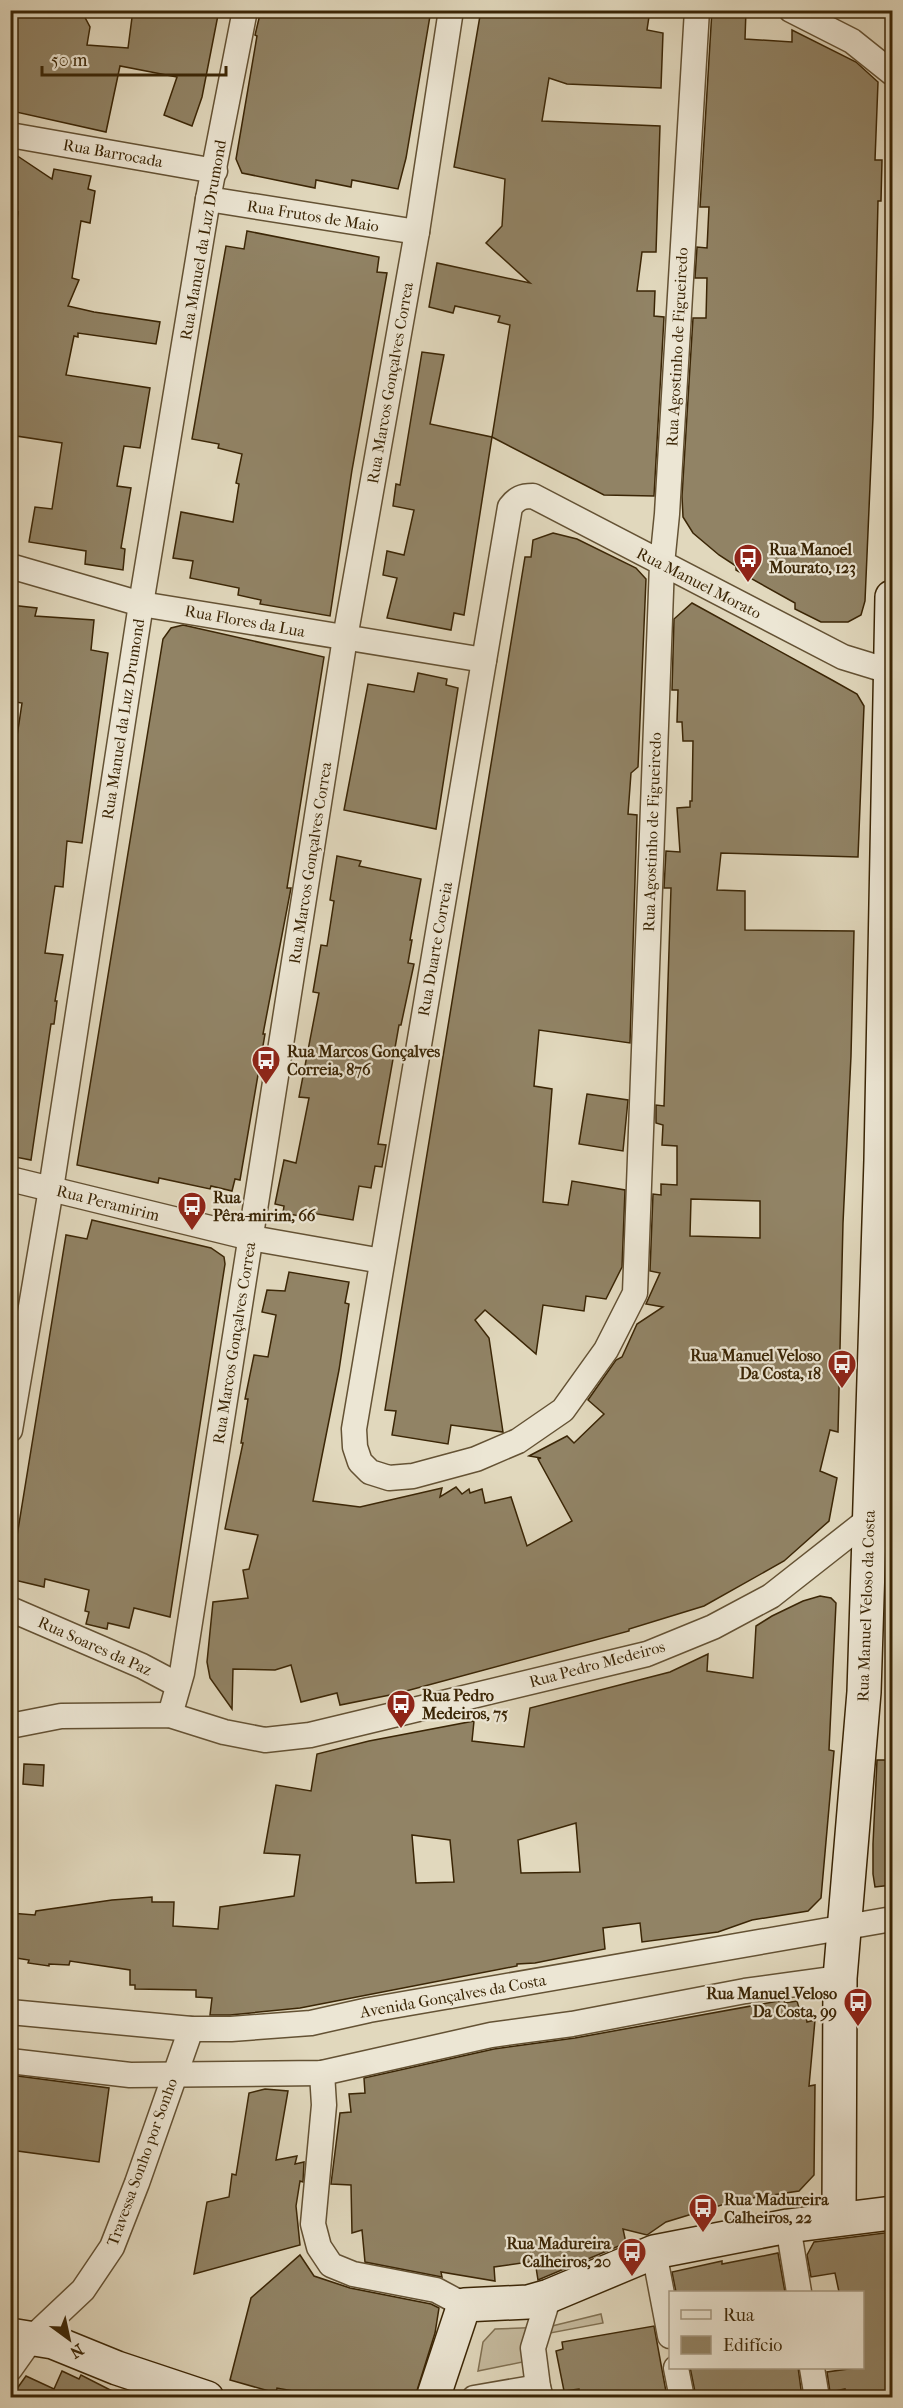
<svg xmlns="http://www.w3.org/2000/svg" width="903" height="2408" font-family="'IM FELL French Canon',serif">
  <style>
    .green { fill: #c5ba9e; stroke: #807052; stroke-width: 1.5 }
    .building { fill: #918365; stroke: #3b2606; stroke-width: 1.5; fill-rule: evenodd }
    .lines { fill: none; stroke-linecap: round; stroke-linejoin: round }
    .street-casing { stroke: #645234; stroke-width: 27 }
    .secondary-casing { stroke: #3b2606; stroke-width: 36 }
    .street { stroke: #ece6d4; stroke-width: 24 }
    .secondary { stroke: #ece6d4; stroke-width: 33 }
    .labels { text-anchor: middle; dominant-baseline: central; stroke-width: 4.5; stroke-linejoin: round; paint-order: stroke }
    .street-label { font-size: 16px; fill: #3b2606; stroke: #ece6d4 }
    .poi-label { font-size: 16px; font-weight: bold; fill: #3b2606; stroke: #ece6d4; text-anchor: start }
  </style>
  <rect width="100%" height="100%" fill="#e1d8bd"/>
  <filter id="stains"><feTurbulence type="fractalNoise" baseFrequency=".00333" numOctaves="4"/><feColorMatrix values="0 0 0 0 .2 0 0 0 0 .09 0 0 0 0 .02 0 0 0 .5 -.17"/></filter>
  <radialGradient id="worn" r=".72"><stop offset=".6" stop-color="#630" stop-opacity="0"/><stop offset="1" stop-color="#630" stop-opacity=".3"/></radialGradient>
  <!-- green -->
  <path class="green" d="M 601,2314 L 603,2323 L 534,2336 L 537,2359 L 478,2371 L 483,2342 L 495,2329 L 548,2327 Z"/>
  <!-- building -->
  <g class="building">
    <path d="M 10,10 L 81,10 L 90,27 L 87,45 L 128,48 L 133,10 L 219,10 L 202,97 L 192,126 L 164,115 L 177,77 L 120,66 L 106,132 L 16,112 L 17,105 L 10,105 Z"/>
    <path d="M 261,10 L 431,10 L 406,158 L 398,189 L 352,180 L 351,187 L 316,180 L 315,188 L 242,173 L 236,159 L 257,36 L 255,35 Z"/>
    <path d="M 481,10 L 530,10 L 552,15 L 553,10 L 650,10 L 647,30 L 663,33 L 661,88 L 567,84 L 549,78 L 542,121 L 660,126 L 656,252 L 642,252 L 637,291 L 655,291 L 654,316 L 664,317 L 654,496 L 604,495 L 492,437 L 464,615 L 454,613 L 451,630 L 387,618 L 397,578 L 383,575 L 387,551 L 404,555 L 414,510 L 393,506 L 396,484 L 400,485 L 422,352 L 444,355 L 430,424 L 492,437 L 510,325 L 498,322 L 500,316 L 455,306 L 453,313 L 429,307 L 437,263 L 530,283 L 486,243 L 502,226 L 505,179 L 454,167 Z"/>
    <path d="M 712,10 L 746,10 L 745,39 L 792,42 L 792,30 L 856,62 L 878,82 L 875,160 L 882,160 L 881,201 L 878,201 L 873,417 L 865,601 L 861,615 L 848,622 L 821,622 L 795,609 L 795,603 L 736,570 L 736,566 L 719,555 L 693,533 L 683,517 L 682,496 L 693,318 L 706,318 L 707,278 L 695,278 L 697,247 L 707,248 L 709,207 L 700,207 Z"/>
    <path d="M 10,151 L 52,179 L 54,169 L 91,176 L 88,189 L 95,191 L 90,223 L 81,221 L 72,278 L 79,280 L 68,306 L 94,312 L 160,322 L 156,344 L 78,333 L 78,337 L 74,336 L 66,375 L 150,388 L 140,448 L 124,446 L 117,486 L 131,488 L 121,548 L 125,549 L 123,570 L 85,564 L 86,551 L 29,542 L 35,507 L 52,509 L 62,443 L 10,435 L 13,413 L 10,412 L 10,288 L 18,212 L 10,211 Z"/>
    <path d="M 247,231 L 379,257 L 377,272 L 387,273 L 352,470 L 330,616 L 260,604 L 261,600 L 238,595 L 239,588 L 190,578 L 193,561 L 173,558 L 181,512 L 233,522 L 239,484 L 236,483 L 242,454 L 218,448 L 219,444 L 192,439 L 226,246 L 244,249 Z"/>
    <path d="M 553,533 L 577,539 L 636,568 L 646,579 L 638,767 L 631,773 L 628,814 L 637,815 L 630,1043 L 539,1030 L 534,1086 L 552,1089 L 543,1202 L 568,1205 L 572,1181 L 625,1190 L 622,1267 L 606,1299 L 586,1296 L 584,1311 L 543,1305 L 536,1354 L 485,1310 L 475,1320 L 489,1338 L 503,1432 L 451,1425 L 448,1444 L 392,1435 L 396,1411 L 385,1410 L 525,557 L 531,557 L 533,540 Z"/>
    <path d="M 692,603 L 832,680 L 857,694 L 864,706 L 858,857 L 721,853 L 717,890 L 745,891 L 745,930 L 854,931 L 851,1056 L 843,1223 L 838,1432 L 830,1430 L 820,1471 L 837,1478 L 829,1521 L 784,1561 L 704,1606 L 629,1629 L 629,1631 L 395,1694 L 340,1705 L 337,1693 L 301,1702 L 291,1665 L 275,1670 L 233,1669 L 232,1709 L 210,1678 L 207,1662 L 213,1602 L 248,1598 L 243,1570 L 249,1569 L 258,1535 L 225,1529 L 243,1443 L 241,1443 L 248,1399 L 245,1399 L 254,1355 L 268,1357 L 276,1315 L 262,1312 L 267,1290 L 285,1291 L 289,1272 L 349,1282 L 345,1303 L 349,1304 L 339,1370 L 313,1501 L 360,1507 L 442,1488 L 440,1497 L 456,1487 L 462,1494 L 469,1489 L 470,1493 L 482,1489 L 485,1503 L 511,1497 L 527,1546 L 572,1521 L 538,1459 L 541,1458 L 529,1456 L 567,1436 L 574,1443 L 604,1414 L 588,1400 L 616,1360 L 622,1357 L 637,1324 L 663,1307 L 646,1304 L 660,1273 L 650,1271 L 653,1194 L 661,1195 L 661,1184 L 677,1185 L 677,1146 L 662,1145 L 663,1125 L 656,1123 L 656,1105 L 664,1106 L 671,888 L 664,888 L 666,851 L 680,852 L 677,808 L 690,807 L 690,801 L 692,801 L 693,741 L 683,741 L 682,722 L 677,722 L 678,690 L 672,690 L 674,619 ZM 691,1199 L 760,1201 L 760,1238 L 690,1236 Z"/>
    <path d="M 10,605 L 37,608 L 35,616 L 94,620 L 91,650 L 108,653 L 82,843 L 67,841 L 63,887 L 55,886 L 45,953 L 63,955 L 55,1001 L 57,1001 L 54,1024 L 51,1024 L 31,1160 L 10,1156 L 10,742 L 16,743 L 22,703 L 10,701 Z"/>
    <path d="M 183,625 L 324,657 L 287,888 L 291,888 L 263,1034 L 265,1034 L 240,1180 L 235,1179 L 232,1191 L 211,1186 L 210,1189 L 159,1178 L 158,1183 L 77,1165 L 163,639 L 171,628 Z"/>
    <path d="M 418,673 L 447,679 L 446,685 L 458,688 L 436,829 L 344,810 L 368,684 L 414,692 Z"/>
    <path d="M 337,856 L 361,861 L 359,866 L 421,879 L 410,940 L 412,940 L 408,963 L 414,964 L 401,1025 L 399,1025 L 378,1144 L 386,1145 L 382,1167 L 375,1166 L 371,1188 L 359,1186 L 353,1220 L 306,1212 L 305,1217 L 283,1213 L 284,1206 L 275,1204 L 284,1160 L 296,1163 L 309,1098 L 299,1097 L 319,993 L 313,992 L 321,945 L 327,946 L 334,901 L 330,900 Z"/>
    <path d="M 587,1094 L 628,1100 L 623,1151 L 579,1144 Z"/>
    <path d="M 92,1220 L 211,1248 L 224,1257 L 225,1264 L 170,1617 L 134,1608 L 129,1628 L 108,1623 L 107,1629 L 86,1624 L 89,1612 L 85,1611 L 89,1590 L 45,1579 L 44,1587 L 10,1579 L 66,1235 L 87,1239 Z"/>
    <path d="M 820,1596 L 831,1598 L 836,1603 L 829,1750 L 834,1751 L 821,1898 L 808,1911 L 752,1920 L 718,1932 L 642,1942 L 640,1923 L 603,1928 L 605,1949 L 535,1963 L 517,1964 L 517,1966 L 300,2008 L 230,2015 L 210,2015 L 212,1998 L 196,1997 L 196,1990 L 135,1989 L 135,1985 L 130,1985 L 130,1970 L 70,1961 L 69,1965 L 49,1964 L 49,1966 L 28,1963 L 29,1960 L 10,1957 L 10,1913 L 35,1915 L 36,1911 L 112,1900 L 152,1897 L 152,1902 L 174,1902 L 173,1926 L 218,1929 L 220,1907 L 294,1896 L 300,1855 L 264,1853 L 276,1785 L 311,1791 L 317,1754 L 369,1741 L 474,1721 L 472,1741 L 524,1747 L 530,1708 L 670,1672 L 708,1654 L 707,1671 L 753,1678 L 756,1626 L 772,1616 L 803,1601 ZM 576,1823 L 580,1872 L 521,1873 L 518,1840 ZM 412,1835 L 450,1840 L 454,1882 L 416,1883 Z"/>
    <path d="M 877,1760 L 892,1760 L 892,1885 L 875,1887 L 873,1874 L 873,1844 Z"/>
    <path d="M 24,1764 L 44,1765 L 43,1786 L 23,1784 Z"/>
    <path d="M 784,2000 L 785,2003 L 797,2001 L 799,2008 L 804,2007 L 807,2022 L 815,2020 L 809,2086 L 815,2085 L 814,2175 L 799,2191 L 725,2202 L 725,2204 L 666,2222 L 647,2235 L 623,2229 L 626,2243 L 538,2280 L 535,2261 L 494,2267 L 495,2281 L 441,2272 L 442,2277 L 365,2262 L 362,2230 L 352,2233 L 351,2185 L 331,2184 L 340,2113 L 351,2112 L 349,2094 L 365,2093 L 364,2078 L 494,2049 L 575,2038 Z"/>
    <path d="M 10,2075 L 109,2088 L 99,2162 L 10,2150 Z"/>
    <path d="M 265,2089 L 288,2091 L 276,2160 L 297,2156 L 295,2164 L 304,2162 L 303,2182 L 300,2181 L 296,2206 L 300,2245 L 194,2274 L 207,2202 L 229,2197 L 232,2174 L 236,2175 L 249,2093 Z"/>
    <path d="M 892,2232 L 892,2397 L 846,2397 L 845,2389 L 830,2392 L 827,2372 L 862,2367 L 862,2292 L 839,2292 L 835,2273 L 811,2277 L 807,2255 L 814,2242 Z"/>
    <path d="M 778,2253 L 785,2292 L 676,2292 L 672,2272 L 722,2261 L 722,2264 Z"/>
    <path d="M 300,2255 L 314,2276 L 350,2288 L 431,2304 L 439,2308 L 435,2333 L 415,2397 L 382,2396 L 382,2397 L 327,2397 L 277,2388 L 276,2393 L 230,2380 L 251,2298 Z"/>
    <path d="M 654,2326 L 667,2397 L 580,2397 L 579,2389 L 564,2391 L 556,2351 L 563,2349 L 562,2342 Z"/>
    <path d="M 690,2367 L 798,2367 L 802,2397 L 696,2397 Z"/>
    <path d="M 62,2371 L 79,2379 L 81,2375 L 124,2397 L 11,2397 L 26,2376 L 54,2389 Z"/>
  </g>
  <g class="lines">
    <!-- street casing -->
    <g class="street-casing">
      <g id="street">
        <path d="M 697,10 L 667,514 L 662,564 L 635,1293 L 606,1350 L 563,1410 L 518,1441 L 476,1459 L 413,1476 L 389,1478 L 370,1472 L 360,1462 L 355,1447 L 354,1429 L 510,507 C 517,498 522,496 533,496 L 843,657 L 892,672"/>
        <path d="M 791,10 L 852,41 L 892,73"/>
        <path d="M 10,135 L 215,171"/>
        <path d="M 208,199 L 417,232"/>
        <path d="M 10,566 L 141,604 L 484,660"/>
        <path d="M 10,1179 L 251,1238 L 382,1261"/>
        <path d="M 10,1430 L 51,1189 L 141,604 L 208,199 L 245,10"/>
        <path d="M 10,1609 L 142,1666 L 178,1685"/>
        <path d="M 170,1715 L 182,1673 L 345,638 L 417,232 L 451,10"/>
        <path d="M 10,1726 L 61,1716 L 170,1715 L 224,1732 L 265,1740 L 310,1735 L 647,1654 L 713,1627 L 771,1596 L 869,1519"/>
        <path d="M 10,2012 L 191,2029 L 231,2029 L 311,2023 L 369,2010 L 892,1919"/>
        <path d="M 10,2061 L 130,2075 L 322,2073 L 491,2035 L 572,2024 L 745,1991 L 840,1978"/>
        <path d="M 322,2073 L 324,2105 L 313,2224 L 319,2247 L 331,2265 L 353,2274 L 436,2290 L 464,2305"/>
        <path d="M 788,2226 L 799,2292"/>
        <path d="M 654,2252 L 670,2336"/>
        <path d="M 676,2368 L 682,2398"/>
        <path d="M 812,2368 L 817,2398"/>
        <path d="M 10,2369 L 32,2338 L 83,2290 L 112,2247 L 137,2183 L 191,2029"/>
        <path d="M 538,2387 L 533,2348 L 549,2296"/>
        <path d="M 474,2398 L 538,2387 L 541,2398"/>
      </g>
    </g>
    <!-- secondary casing -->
    <g class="secondary-casing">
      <g id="secondary">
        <path d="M 839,2218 L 840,1978 L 864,1692 L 881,1160 L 892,597"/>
        <path d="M 10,2335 L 53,2342 L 117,2368 L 207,2398"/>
        <path d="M 433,2398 L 464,2305 L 528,2302 L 549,2296 L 654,2252 L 788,2226 L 892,2213"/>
      </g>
    </g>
    <!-- street -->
    <use href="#street" class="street"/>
    <!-- secondary -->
    <use href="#secondary" class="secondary"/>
  </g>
  <!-- icons -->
  <defs>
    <g id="bus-pin" transform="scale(1.5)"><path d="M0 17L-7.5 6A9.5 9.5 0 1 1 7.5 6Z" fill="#8f2418" stroke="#ece6d4"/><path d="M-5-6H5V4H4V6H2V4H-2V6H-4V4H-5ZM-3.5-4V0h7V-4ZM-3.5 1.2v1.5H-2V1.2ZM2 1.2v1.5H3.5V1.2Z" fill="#fff"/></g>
  </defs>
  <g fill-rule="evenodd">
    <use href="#bus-pin" x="748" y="558"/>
    <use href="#bus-pin" x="266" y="1060"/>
    <use href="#bus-pin" x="192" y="1206"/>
    <use href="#bus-pin" x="842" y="1364"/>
    <use href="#bus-pin" x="401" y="1704"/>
    <use href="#bus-pin" x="858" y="2002"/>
    <use href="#bus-pin" x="703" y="2208"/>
    <use href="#bus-pin" x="632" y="2252"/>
  </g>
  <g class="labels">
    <!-- street labels -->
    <g class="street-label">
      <text transform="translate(113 153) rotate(10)">Rua Barrocada</text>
      <text transform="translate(313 216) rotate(9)">Rua Frutos de Maio</text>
      <text transform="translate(203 240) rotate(-80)">Rua Manuel da Luz Drumond</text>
      <text transform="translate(677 347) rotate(-87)">Rua Agostinho de Figueiredo</text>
      <text transform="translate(390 383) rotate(-80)">Rua Marcos Gonçalves Correa</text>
      <text transform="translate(699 583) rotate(27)">Rua Manuel Morato</text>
      <text transform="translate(245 621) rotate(10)">Rua Flores da Lua</text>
      <text transform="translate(123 719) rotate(-81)">Rua Manuel da Luz Drumond</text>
      <text transform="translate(652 832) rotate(-88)">Rua Agostinho de Figueiredo</text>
      <text transform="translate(310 863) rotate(-81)">Rua Marcos Gonçalves Correa</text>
      <text transform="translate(435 949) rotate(-80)">Rua Duarte Correia</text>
      <text transform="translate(108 1203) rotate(14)">Rua Peramirim</text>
      <text transform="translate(234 1343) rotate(-81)">Rua Marcos Gonçalves Correa</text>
      <text transform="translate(866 1606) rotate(-88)">Rua Manuel Veloso da Costa</text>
      <text transform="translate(95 1646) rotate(24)">Rua Soares da Paz</text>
      <text transform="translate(597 1664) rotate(-15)">Rua Pedro Medeiros</text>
      <text transform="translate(453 1996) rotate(-10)">Avenida Gonçalves da Costa</text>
      <text transform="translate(142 2162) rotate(-70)">Travessa Sonho por Sonho</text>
    </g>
    <!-- poi labels -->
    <g class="poi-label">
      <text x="769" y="549">Rua Manoel<tspan x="769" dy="18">Mourato, 123</tspan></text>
      <text x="287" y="1051">Rua Marcos Gonçalves<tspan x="287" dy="18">Correia, 876</tspan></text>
      <text x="213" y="1197">Rua<tspan x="213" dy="18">Pêra-mirim, 66</tspan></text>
      <text x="821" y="1355" text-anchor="end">Rua Manuel Veloso<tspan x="821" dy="18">Da Costa, 18</tspan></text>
      <text x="422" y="1695">Rua Pedro<tspan x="422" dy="18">Medeiros, 75</tspan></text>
      <text x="837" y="1993" text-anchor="end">Rua Manuel Veloso<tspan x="837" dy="18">Da Costa, 99</tspan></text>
      <text x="724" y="2199">Rua Madureira<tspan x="724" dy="18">Calheiros, 22</tspan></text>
      <text x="611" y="2243" text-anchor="end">Rua Madureira<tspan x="611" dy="18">Calheiros, 20</tspan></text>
    </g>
  </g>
  <!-- margin -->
  <rect width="903" height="2408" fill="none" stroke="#e1d8bd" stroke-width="36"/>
  <rect x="12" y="12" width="879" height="2384" fill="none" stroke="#3b2606" stroke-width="3"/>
  <rect x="18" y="18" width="867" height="2372" fill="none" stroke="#3b2606" stroke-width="1.5"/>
  <!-- legend -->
  <rect x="669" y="2291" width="195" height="78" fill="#ece6d4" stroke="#a59982" stroke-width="1.5"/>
  <rect x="681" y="2310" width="30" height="9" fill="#ece6d4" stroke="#a59982" stroke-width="1.5"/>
  <text x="723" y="2321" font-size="18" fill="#3b2606">Rua</text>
  <rect x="681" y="2336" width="30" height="18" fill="#918365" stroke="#a59982" stroke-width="1.5"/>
  <text x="723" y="2351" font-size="18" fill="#3b2606">Edifício</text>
  <!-- north arrow -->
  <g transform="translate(69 2339) rotate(147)" stroke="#ece6d4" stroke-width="4.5" paint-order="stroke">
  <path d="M0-4.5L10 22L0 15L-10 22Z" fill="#3b2606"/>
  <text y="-9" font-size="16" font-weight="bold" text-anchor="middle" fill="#3b2606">N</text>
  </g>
  <!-- scale -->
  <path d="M42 66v9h184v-9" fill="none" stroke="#3b2606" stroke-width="3"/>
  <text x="51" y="66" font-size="18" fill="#3b2606" stroke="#ece6d4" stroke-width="4.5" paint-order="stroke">50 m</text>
  <rect width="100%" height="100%" filter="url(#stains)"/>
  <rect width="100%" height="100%" fill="url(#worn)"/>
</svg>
